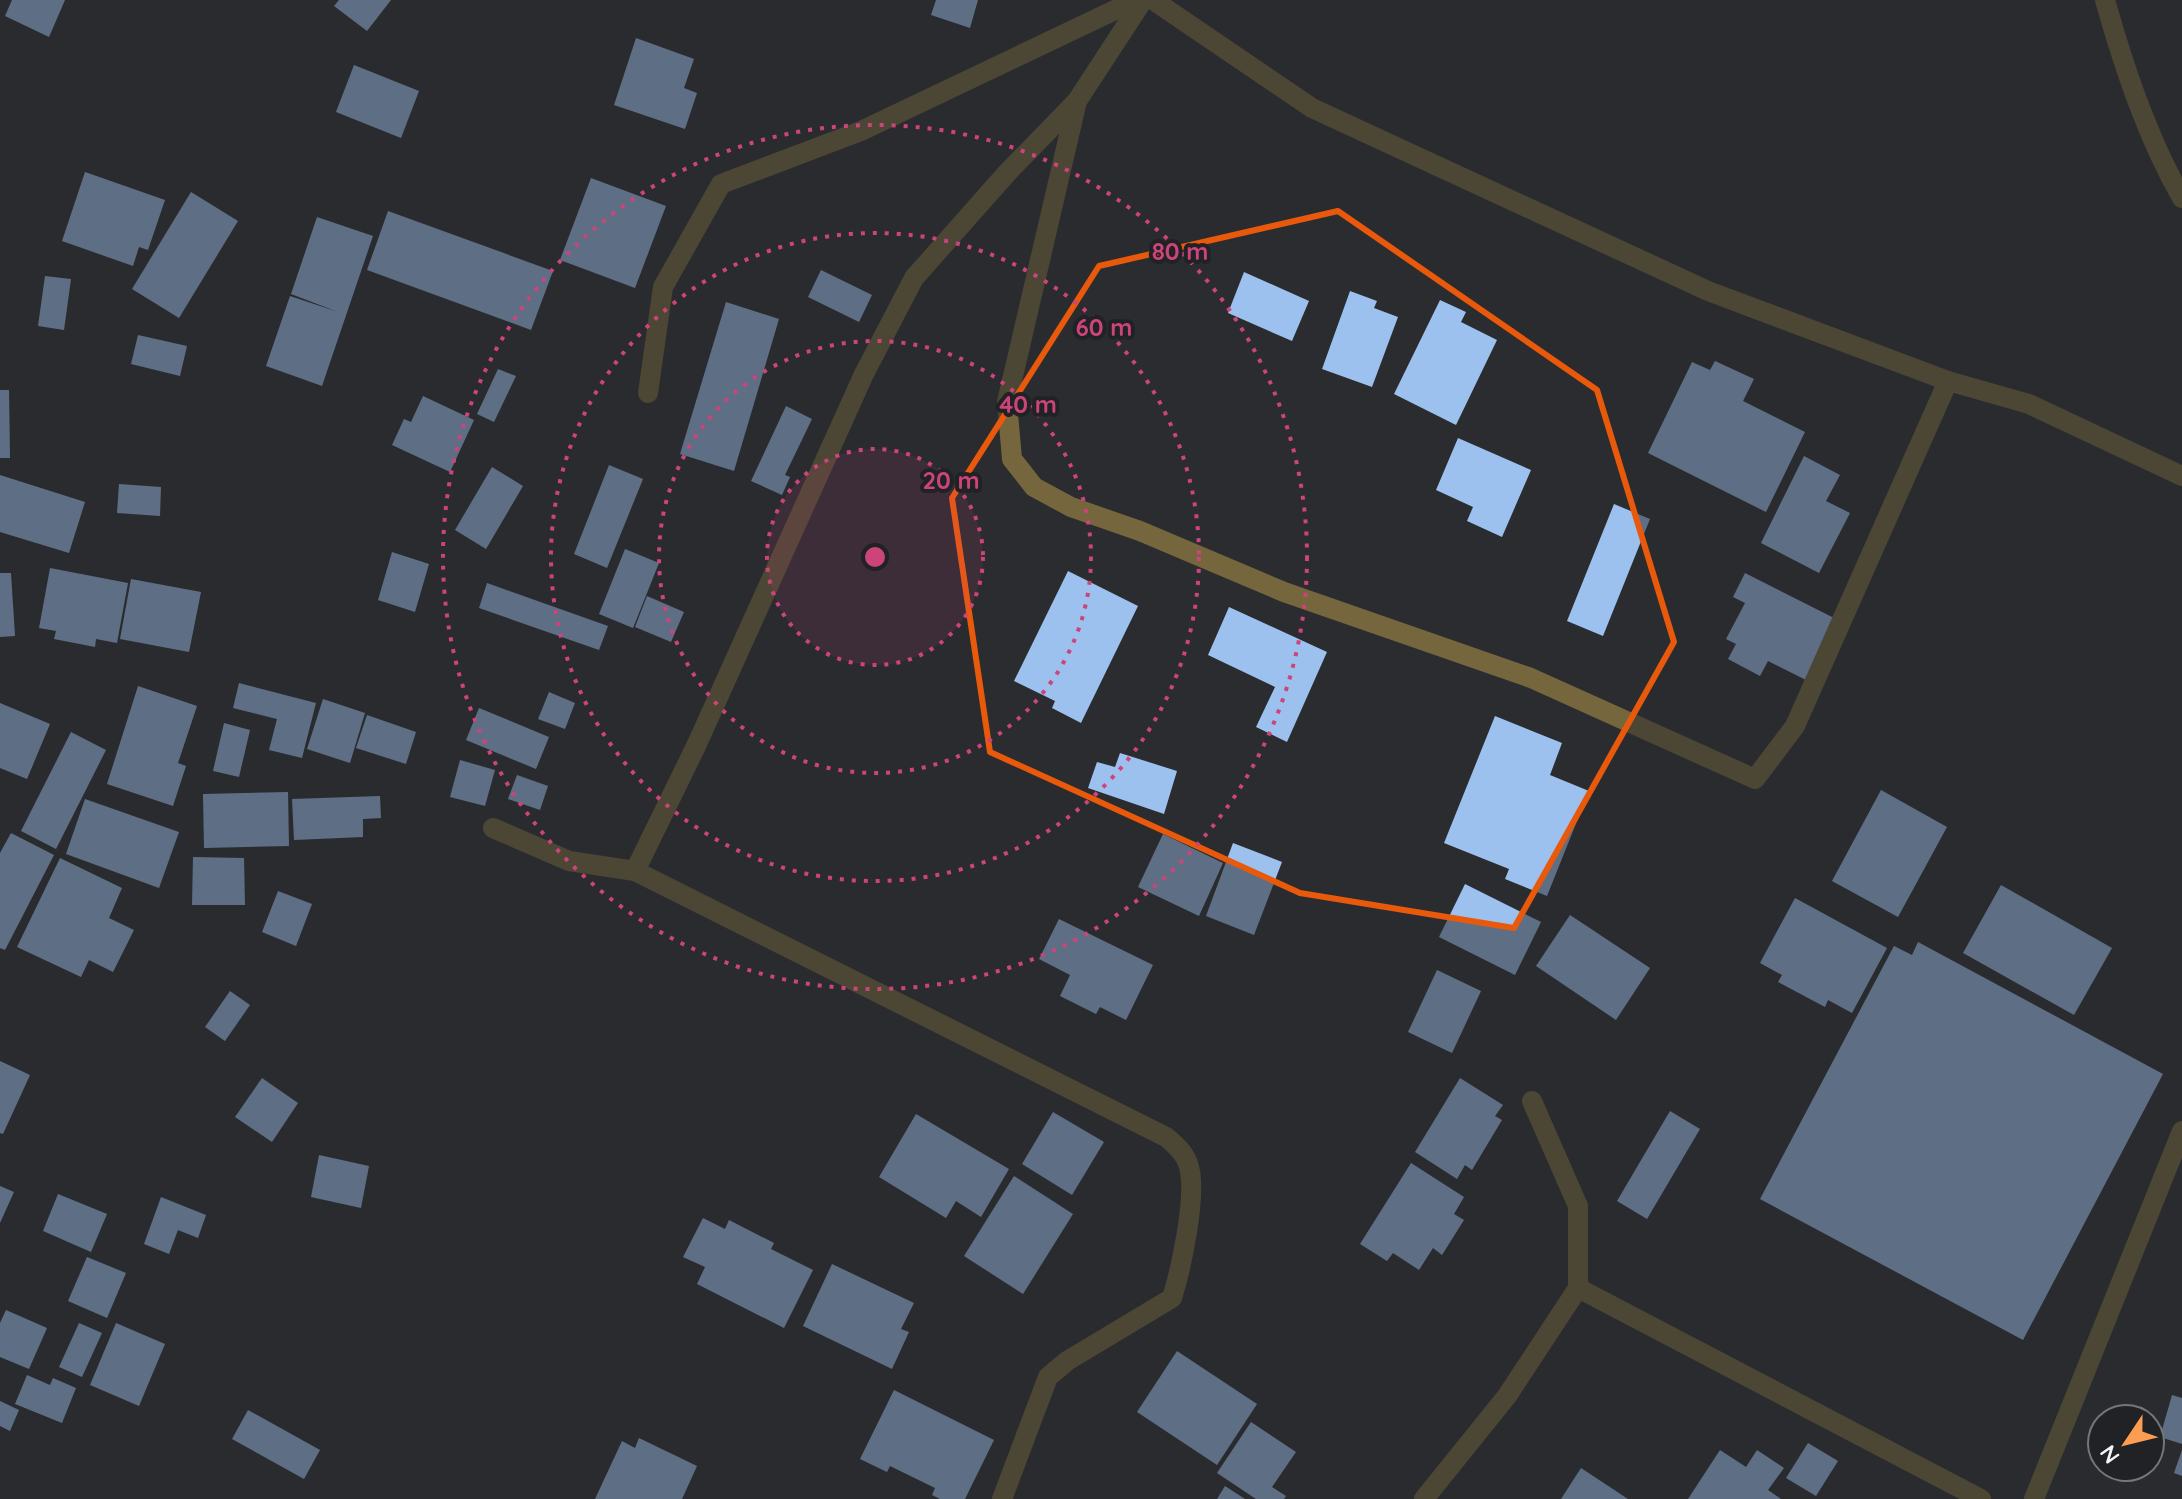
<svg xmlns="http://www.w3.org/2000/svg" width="2182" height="1499" font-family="Quicksand,sans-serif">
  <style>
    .building { fill: #9dc1ee }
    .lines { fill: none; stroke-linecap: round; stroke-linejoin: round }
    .service { stroke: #75663d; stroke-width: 20 }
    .minor { stroke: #75663d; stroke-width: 20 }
    .marked { fill: none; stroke: #e8590c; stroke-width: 6; stroke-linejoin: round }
    .ring { fill: none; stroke: #cc447a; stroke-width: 4; stroke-dasharray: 4 8 }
    .centre { fill: #cc447a; stroke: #202225; stroke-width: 4 }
    .ring-label { font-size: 24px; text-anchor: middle; font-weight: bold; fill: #cc447a; stroke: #202225; stroke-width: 8; stroke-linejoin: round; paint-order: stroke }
  </style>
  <rect width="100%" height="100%" fill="#2a2c2f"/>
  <!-- building -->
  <g class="building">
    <path d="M 12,0 L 65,0 L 49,37 L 5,16 Z"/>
    <path d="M 339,0 L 391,0 L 367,31 L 334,6 Z"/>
    <path d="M 936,0 L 978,0 L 970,28 L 931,15 Z"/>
    <path d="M 636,38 L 694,59 L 684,88 L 697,93 L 685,129 L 614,105 Z"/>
    <path d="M 354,65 L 419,91 L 401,138 L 336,112 Z"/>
    <path d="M 85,172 L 165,200 L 148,250 L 139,247 L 133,266 L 62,241 Z"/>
    <path d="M 591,178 L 666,206 L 635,288 L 560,260 Z"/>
    <path d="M 191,192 L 238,221 L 179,318 L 132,289 Z"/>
    <path d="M 388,211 L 553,271 L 531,330 L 367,270 Z"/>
    <path d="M 317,217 L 373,236 L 322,386 L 266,366 L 290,296 L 338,312 L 291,294 Z"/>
    <path d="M 821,270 L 872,295 L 859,322 L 808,297 Z"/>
    <path d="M 1244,272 L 1309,301 L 1292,341 L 1228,313 Z"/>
    <path d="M 45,276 L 71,279 L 64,330 L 38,326 Z"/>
    <path d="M 1350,291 L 1377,301 L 1374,308 L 1398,317 L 1372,387 L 1322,369 Z"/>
    <path d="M 1440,300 L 1466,312 L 1461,322 L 1497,340 L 1456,425 L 1394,394 Z"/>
    <path d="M 726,302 L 779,319 L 734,471 L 680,454 Z"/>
    <path d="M 138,335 L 187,346 L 180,376 L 131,364 Z"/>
    <path d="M 1715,361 L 1754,379 L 1743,401 L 1805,432 L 1766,512 L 1648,453 L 1692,362 L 1710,370 Z"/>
    <path d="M 498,369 L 516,376 L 494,422 L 477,414 Z"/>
    <path d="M 0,390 L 9,390 L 10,458 L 0,458 Z"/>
    <path d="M 423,396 L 474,420 L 450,472 L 392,445 L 404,419 L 411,422 Z"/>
    <path d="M 786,406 L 812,419 L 785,475 L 790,477 L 782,495 L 751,481 Z"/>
    <path d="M 1458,438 L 1531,470 L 1502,537 L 1467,521 L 1473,507 L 1436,490 Z"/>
    <path d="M 1804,456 L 1840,475 L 1826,501 L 1850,513 L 1819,573 L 1761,543 Z"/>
    <path d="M 609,465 L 643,479 L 607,568 L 574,554 Z"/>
    <path d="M 492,467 L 523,486 L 486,549 L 455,530 Z"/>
    <path d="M 0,475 L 85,502 L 69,553 L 0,532 Z"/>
    <path d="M 119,484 L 161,487 L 160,516 L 117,513 Z"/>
    <path d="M 1614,504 L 1650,519 L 1603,636 L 1567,621 Z"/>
    <path d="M 625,549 L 659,563 L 633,628 L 599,614 Z"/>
    <path d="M 392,552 L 429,564 L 415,612 L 378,600 Z"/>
    <path d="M 50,568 L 128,583 L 117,643 L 96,639 L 95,647 L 54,639 L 56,631 L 39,628 Z"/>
    <path d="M 1068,571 L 1138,606 L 1081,723 L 1052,708 L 1055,701 L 1014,681 Z"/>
    <path d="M 0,573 L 11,573 L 15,636 L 0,637 Z"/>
    <path d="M 1745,573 L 1838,620 L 1808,681 L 1768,661 L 1760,676 L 1728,659 L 1736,644 L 1726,639 L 1745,603 L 1733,597 Z"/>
    <path d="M 131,579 L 201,592 L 189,652 L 120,639 Z"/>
    <path d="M 487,583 L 608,626 L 599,650 L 479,608 Z"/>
    <path d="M 647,596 L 684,612 L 671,642 L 635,627 Z"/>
    <path d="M 1229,607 L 1327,652 L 1287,742 L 1256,727 L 1275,687 L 1208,655 Z"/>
    <path d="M 239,683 L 316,703 L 302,758 L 269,750 L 277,719 L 233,708 Z"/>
    <path d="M 138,686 L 197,706 L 178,763 L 186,766 L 173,806 L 107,784 Z"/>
    <path d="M 549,692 L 575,703 L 565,729 L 538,719 Z"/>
    <path d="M 323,699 L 365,713 L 350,763 L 307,749 Z"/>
    <path d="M 0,703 L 50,724 L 27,779 L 0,768 Z"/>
    <path d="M 479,708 L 549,737 L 536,769 L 466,740 Z"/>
    <path d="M 367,715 L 416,732 L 406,764 L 356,748 Z"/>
    <path d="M 1495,716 L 1562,743 L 1550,775 L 1589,791 L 1547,896 L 1505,879 L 1509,869 L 1444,843 Z"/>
    <path d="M 224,723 L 250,730 L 239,777 L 213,771 Z"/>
    <path d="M 71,732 L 106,750 L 56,849 L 21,831 Z"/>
    <path d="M 1120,753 L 1177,771 L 1164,814 L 1088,788 L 1097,762 L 1115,767 Z"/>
    <path d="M 460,760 L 495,770 L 485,806 L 450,797 Z"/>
    <path d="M 517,775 L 548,786 L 540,810 L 508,799 Z"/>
    <path d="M 1881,790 L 1947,827 L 1898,917 L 1832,881 Z"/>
    <path d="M 288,792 L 289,846 L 204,848 L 203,794 Z"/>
    <path d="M 380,796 L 381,818 L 363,819 L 363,837 L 294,840 L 292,799 Z"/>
    <path d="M 85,799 L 179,832 L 159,888 L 66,854 Z"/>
    <path d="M 11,833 L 54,855 L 5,950 L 0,948 L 0,853 Z"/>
    <path d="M 1163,834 L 1223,863 L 1199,916 L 1138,887 Z"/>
    <path d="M 1233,843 L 1282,862 L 1254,935 L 1206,916 Z"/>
    <path d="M 193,857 L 244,858 L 245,905 L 192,905 Z"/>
    <path d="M 60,858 L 122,888 L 109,918 L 134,930 L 113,972 L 89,960 L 81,977 L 17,947 Z"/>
    <path d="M 1465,884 L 1541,922 L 1515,975 L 1439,937 Z"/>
    <path d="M 2001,885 L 2112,948 L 2074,1015 L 1963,953 Z"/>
    <path d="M 278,891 L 312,904 L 296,946 L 262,932 Z"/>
    <path d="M 1795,898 L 1887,948 L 1852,1013 L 1828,1000 L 1825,1007 L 1778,982 L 1782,975 L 1760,963 Z"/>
    <path d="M 1570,915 L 1650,968 L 1616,1020 L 1536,966 Z"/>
    <path d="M 1059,919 L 1153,965 L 1126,1020 L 1100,1007 L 1096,1014 L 1060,996 L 1070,975 L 1039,959 Z"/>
    <path d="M 1918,942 L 2163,1074 L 2023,1340 L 1760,1199 L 1894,946 L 1912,955 Z"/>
    <path d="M 1437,970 L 1481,991 L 1452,1053 L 1408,1032 Z"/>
    <path d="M 230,991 L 250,1005 L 225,1041 L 205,1027 Z"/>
    <path d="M 0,1061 L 30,1075 L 3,1134 L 0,1133 Z"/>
    <path d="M 262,1078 L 298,1103 L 272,1142 L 235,1117 Z"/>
    <path d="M 1460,1078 L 1503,1105 L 1495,1116 L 1502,1120 L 1472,1170 L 1465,1165 L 1457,1179 L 1415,1152 Z"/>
    <path d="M 1670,1111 L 1700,1129 L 1647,1219 L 1617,1201 Z"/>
    <path d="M 1053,1112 L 1104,1142 L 1072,1195 L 1022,1164 Z"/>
    <path d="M 916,1114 L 1009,1169 L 981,1217 L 956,1201 L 946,1218 L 879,1177 Z"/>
    <path d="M 319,1155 L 369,1166 L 361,1208 L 311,1197 Z"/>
    <path d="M 1411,1163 L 1464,1197 L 1454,1214 L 1464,1220 L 1442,1255 L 1433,1248 L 1419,1270 L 1393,1253 L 1387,1261 L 1360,1244 Z"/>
    <path d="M 1014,1176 L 1073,1214 L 1023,1294 L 964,1256 Z"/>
    <path d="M 0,1186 L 14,1192 L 0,1223 Z"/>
    <path d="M 58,1194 L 107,1214 L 91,1252 L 43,1231 Z"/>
    <path d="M 161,1197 L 206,1215 L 198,1238 L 178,1230 L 169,1254 L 144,1244 Z"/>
    <path d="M 703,1218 L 725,1229 L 729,1220 L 774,1243 L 771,1249 L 813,1270 L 784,1328 L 697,1284 L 705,1267 L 683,1257 Z"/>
    <path d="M 87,1257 L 126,1273 L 107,1318 L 68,1301 Z"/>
    <path d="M 832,1264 L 914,1303 L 901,1329 L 909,1332 L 892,1369 L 803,1326 Z"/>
    <path d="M 6,1310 L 47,1328 L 29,1369 L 0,1357 L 0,1323 Z"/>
    <path d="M 79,1323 L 102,1333 L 82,1377 L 59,1367 Z"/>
    <path d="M 116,1323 L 165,1344 L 139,1406 L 90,1385 Z"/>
    <path d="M 1177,1351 L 1257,1404 L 1217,1465 L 1137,1412 Z"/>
    <path d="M 27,1375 L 50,1385 L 53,1378 L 76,1388 L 62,1423 L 15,1404 Z"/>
    <path d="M 894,1390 L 994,1440 L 965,1499 L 940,1499 L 932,1495 L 935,1488 L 890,1466 L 887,1472 L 860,1459 Z"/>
    <path d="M 2172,1395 L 2182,1398 L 2182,1444 L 2160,1437 Z"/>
    <path d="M 0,1401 L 19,1410 L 10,1431 L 0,1426 Z"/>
    <path d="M 248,1410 L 320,1450 L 304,1479 L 232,1439 Z"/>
    <path d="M 1251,1422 L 1296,1452 L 1272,1487 L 1286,1496 L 1284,1499 L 1256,1499 L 1217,1473 Z"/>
    <path d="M 639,1438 L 697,1466 L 682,1499 L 595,1499 L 622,1441 L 635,1448 Z"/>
    <path d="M 1808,1443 L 1838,1461 L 1816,1496 L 1786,1478 Z"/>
    <path d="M 1720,1450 L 1746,1467 L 1757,1450 L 1784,1468 L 1768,1490 L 1781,1499 L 1688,1499 Z"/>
    <path d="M 2182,1450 L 2182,1476 L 2174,1473 Z"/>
    <path d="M 1581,1468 L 1628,1499 L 1561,1499 Z"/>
    <path d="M 1225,1486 L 1245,1499 L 1217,1499 Z"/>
  </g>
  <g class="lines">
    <!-- service -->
    <path class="service" d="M 2034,1499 L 2182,1131"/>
    <!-- minor -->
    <g class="minor">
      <path d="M 1153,0 L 1312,108 L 1708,291 L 1948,381 L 2029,404 L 2182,476"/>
      <path d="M 2105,0 C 2124,67 2147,137 2182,198"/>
      <path d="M 1077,101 L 1007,402 L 1012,459 L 1034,487 L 1071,507 L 1140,531 L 1284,592 L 1531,678 L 1755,779 L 1795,726 L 1948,381"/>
      <path d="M 648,393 L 663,287 L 721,184 L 861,131 L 1136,0"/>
      <path d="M 493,828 L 569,861 L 635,871 L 1166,1137 C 1176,1145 1186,1154 1189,1167 C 1197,1196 1181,1269 1172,1298 L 1067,1361 L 1048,1377 L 1002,1499"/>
      <path d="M 635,871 L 697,744 L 864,374 L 914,278 L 1007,173 L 1077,101 L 1143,0"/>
      <path d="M 1578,1288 L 1981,1499"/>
      <path d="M 1424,1499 L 1507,1396 L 1578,1288 L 1578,1206 L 1532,1101"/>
    </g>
  </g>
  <!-- marked area -->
  <path d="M0 0H2182V1499H0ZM 1338,211 L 1597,390 L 1674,642 L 1514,928 L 1300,893 L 990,752 L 952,498 L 1099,266 Z" fill="#2a2c2f" fill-opacity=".55" fill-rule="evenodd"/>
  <path class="marked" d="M 1338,211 L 1597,390 L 1674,642 L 1514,928 L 1300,893 L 990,752 L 952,498 L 1099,266 Z"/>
  <!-- distance rings -->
  <circle cx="875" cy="557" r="108" fill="#cc447a" fill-opacity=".12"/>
  <g class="ring">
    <circle cx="875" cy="557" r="108"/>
    <circle cx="875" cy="557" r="216"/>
    <circle cx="875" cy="557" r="324"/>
    <circle cx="875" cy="557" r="432"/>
  </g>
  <circle cx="875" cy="557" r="12" class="centre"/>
  <g class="ring-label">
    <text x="1180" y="260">80 m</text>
    <text x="1104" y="336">60 m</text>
    <text x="1028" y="413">40 m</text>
    <text x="951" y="489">20 m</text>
  </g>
  <!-- north arrow -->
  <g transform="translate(2126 1443) rotate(235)"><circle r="38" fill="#202225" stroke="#757679" stroke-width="2"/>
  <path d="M0-6L14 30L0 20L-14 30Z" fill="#fc9d52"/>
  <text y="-12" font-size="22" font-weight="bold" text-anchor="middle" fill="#f4f5f7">N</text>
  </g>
</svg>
